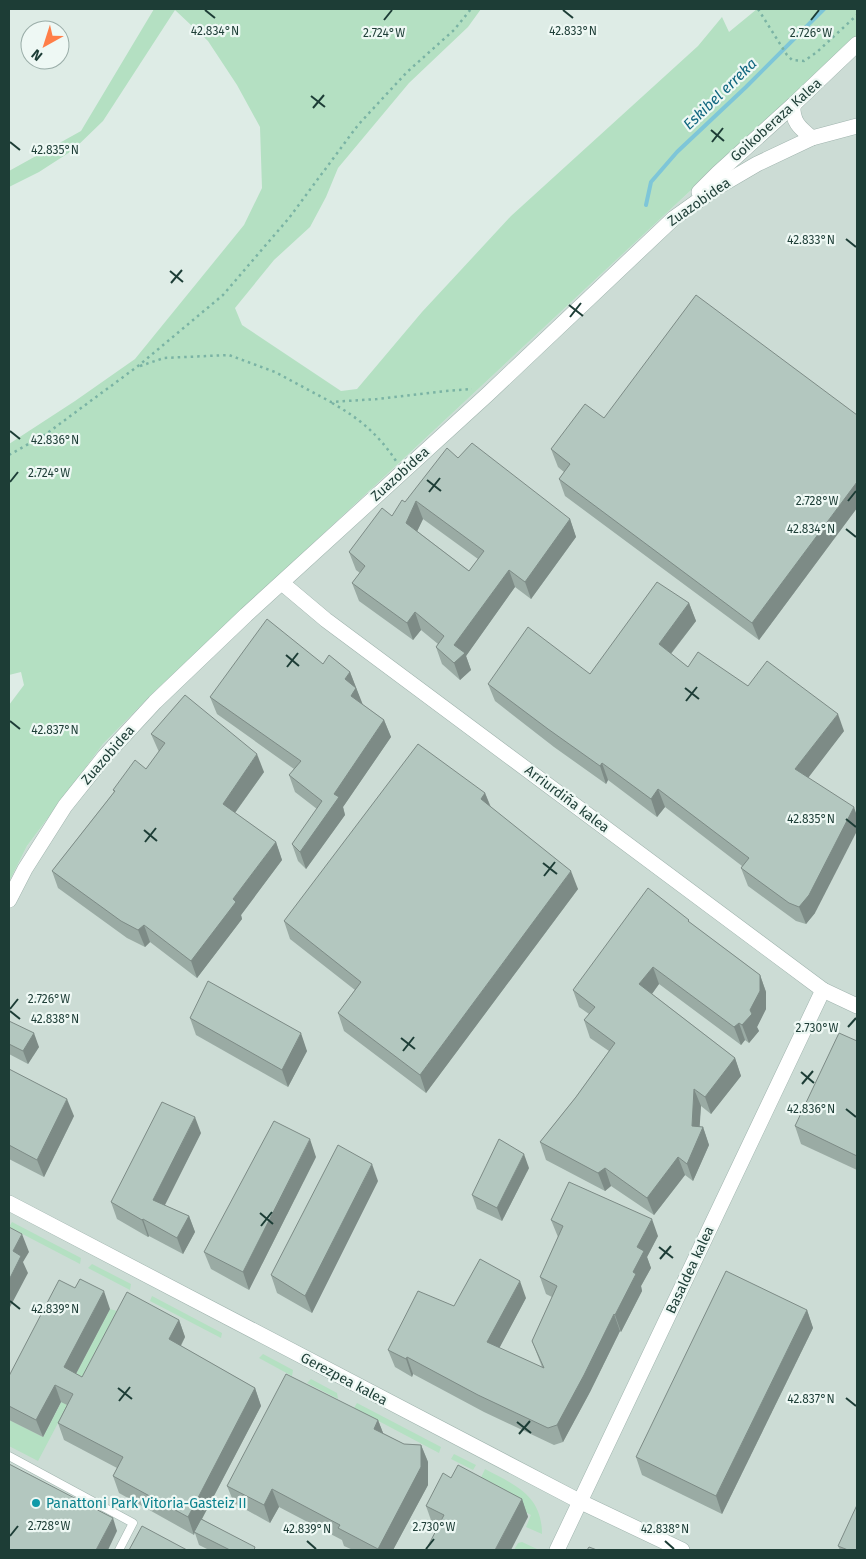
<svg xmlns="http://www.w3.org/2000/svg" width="866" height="1559" font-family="'Fira Sans',sans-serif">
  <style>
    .built { fill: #ccdcd5 }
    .green { fill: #b4e0c2 }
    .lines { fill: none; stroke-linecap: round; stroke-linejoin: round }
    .stream { stroke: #7ec6d8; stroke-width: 4 }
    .service-casing { stroke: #a0b4ae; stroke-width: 9 }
    .minor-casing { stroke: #a0b4ae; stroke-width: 16 }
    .path { stroke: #7ab3a4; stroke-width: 2.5; stroke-dasharray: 2.5 4; stroke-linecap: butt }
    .service { stroke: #fff; stroke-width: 8 }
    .minor { stroke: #fff; stroke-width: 15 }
    .wall { fill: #9aaba4; fill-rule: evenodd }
    .shaded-wall { fill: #7d8b86 }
    .building { fill: #b3c7bf; stroke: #7d8b86; fill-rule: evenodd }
    .ticks { fill: none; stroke: #1d3d36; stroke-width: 2 }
    .culture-dot { fill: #0f9aa8; stroke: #eef8f4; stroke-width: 2 }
    .labels { text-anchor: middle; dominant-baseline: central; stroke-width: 4.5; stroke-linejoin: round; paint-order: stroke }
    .street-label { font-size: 14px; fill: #1d3d36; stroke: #eef8f4 }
    .culture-label { font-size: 14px; fill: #0d838f; stroke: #eef8f4; text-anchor: start }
    .water-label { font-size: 15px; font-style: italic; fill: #116780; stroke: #eef8f4 }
    .ticks-label { font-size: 12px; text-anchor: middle; fill: #1d3d36; stroke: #eef8f4; stroke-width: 4.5; stroke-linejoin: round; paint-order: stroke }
  </style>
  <rect width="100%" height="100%" fill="#deece6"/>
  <!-- built -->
  <path class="built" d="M 857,35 L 857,1550 L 9,1550 L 9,882 L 27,846 L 103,744 L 156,690 Z"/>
  <!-- green -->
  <g class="green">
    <path d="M 154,9 L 481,9 L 468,27 L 409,83 L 338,168 L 326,197 L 310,227 L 274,260 L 235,308 L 242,325 L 341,391 L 357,389 L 422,312 L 511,216 L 698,46 L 722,17 L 729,32 L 757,9 L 857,9 L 857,35 L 156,690 L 103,744 L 27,846 L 9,882 L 9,705 L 24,685 L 21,672 L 9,675 L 9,444 L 75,401 L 135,359 L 244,225 L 262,188 L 260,127 L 237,85 L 208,41 L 175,10 L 103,121 L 73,150 L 39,172 L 9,187 L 9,171 L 81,131 Z"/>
    <path d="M 12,1222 L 81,1258 L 80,1264 L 9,1227 Z"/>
    <path d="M 92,1264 L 131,1284 L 130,1290 L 88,1268 Z"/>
    <path d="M 152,1296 L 222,1333 L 221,1338 L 150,1301 Z"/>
    <path d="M 110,1309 L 117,1311 L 38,1461 L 9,1446 L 9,1420 L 43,1437 Z"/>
    <path d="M 263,1354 L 293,1370 L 292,1376 L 259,1358 Z"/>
    <path d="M 311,1379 L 337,1393 L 338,1399 L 307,1383 Z"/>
    <path d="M 357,1403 L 441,1447 L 439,1453 L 354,1408 Z"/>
    <path d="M 454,1454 L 476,1465 L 473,1470 L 451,1459 Z"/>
    <path d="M 485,1469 C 515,1485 542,1495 542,1534 L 526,1527 L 531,1515 L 477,1486 Z"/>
    <path d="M 522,1542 L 537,1549 L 537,1550 L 514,1550 L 518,1543 Z"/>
  </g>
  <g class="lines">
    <!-- stream -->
    <path class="stream" d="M 646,205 L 651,182 L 677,152 L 746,87 L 824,9"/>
    <!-- service casing -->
    <g class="service-casing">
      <path id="service" d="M 9,1456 L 133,1523 L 119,1550"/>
    </g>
    <!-- minor casing -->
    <g class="minor-casing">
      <g id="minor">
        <path d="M 793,105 C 792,122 800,128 812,138"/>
        <path d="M 699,192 L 718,173 L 793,105 L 857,44"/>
        <path d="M 282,583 L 326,620 L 823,990 L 857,1006"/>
        <path d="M 9,900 L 25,869 L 65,806 L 105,756 L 155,702 L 246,615 L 488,394 L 674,218 L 716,188 L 757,164 L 812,138 L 857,126"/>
        <path d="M 9,1203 L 581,1502 L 682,1550"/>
        <path d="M 557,1550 L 823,990"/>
      </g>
    </g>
    <!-- path -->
    <g class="path">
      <path d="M 758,9 L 787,55 L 792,60 L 804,61 L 817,52 L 857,15"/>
      <path d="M 140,366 L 164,358 L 229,355 L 275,372 L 331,402 L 377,399 L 446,391 L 472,389"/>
      <path d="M 332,403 C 359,418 379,435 396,461"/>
      <path d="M 9,455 L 46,434 L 138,366 L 223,295 L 289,218 L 358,125 L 407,72 L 454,30 L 471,9"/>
    </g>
    <!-- service -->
    <use href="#service" class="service"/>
    <!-- minor -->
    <use href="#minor" class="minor"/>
  </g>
  <!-- wall -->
  <g class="wall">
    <path d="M 857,415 L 857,508 L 759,640 L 565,496 L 559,479 L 564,472 L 558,467 L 551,449 L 604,418 Z"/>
    <path d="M 458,458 L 570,519 L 576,537 L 531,599 L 515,587 L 466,656 L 471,670 L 460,680 L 442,664 L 436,647 L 438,644 L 421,630 L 413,640 L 359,601 L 352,583 L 360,573 L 356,570 L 349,552 L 392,516 L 405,502 ZM 423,519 L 478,559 L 469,571 L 417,531 Z"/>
    <path d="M 689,603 L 696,621 L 671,654 L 688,667 L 748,686 L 844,731 L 808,777 L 815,913 L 806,924 L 796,921 L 748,886 L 741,868 L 742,866 L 665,807 L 657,817 L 608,780 L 606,784 L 554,747 L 495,701 L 488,684 L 590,674 Z"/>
    <path d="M 323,664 L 350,672 L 362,704 L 384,720 L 391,737 L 343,807 L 345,815 L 306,869 L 298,861 L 292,844 L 317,809 L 295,792 L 289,775 L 294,769 L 217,714 L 210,697 Z"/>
    <path d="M 151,734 L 264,772 L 235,813 L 276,842 L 282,860 L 241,915 L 242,919 L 197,978 L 150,942 L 145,947 L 127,938 L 58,888 L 52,871 L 114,792 L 113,790 L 146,769 L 159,752 Z"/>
    <path d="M 485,793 L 491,807 L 578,889 L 426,1093 L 344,1031 L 338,1013 L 355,990 L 290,939 L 284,921 Z"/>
    <path d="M 689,920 L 689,922 L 760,975 L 766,992 L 766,1009 L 757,1027 L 759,1031 L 749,1043 L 745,1040 L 741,1045 L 659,984 L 652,994 L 735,1058 L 741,1076 L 711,1114 L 701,1106 L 699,1127 L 703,1127 L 709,1145 L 693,1181 L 685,1175 L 654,1215 L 611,1186 L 605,1191 L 546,1160 L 540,1142 L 576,1097 L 609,1051 L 590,1038 L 584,1020 L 589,1014 L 579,1007 L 573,990 Z"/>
    <path d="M 190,1018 L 307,1051 L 288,1087 L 196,1035 Z"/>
    <path d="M 9,1021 L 39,1047 L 28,1064 L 9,1054 Z"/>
    <path d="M 857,1041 L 857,1170 L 801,1144 L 795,1126 Z"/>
    <path d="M 9,1069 L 74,1116 L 44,1177 L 9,1159 Z"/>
    <path d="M 201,1133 L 164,1205 L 189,1216 L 195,1232 L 183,1254 L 149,1236 L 148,1237 L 117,1219 L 111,1202 Z"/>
    <path d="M 316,1157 L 249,1290 L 211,1269 L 204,1252 Z"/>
    <path d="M 529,1168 L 502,1221 L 477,1209 L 472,1195 Z"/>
    <path d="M 378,1181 L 312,1313 L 277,1293 L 271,1275 Z"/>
    <path d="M 551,1220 L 658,1236 L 647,1257 L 651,1268 L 641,1286 L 642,1291 L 621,1332 L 620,1331 L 590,1392 L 563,1442 L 554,1445 L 484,1412 L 413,1374 L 412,1377 L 395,1367 L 388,1350 L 454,1306 L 526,1298 L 499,1348 L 542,1367 L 532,1341 L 552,1297 L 546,1294 L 540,1277 L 558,1237 Z"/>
    <path d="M 110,1309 L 76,1374 L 82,1377 L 179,1320 L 185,1337 L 181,1346 L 255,1388 L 261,1406 L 202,1519 L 257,1550 L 209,1550 L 199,1545 L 195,1533 L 194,1535 L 119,1493 L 113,1476 L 117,1468 L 64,1440 L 58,1423 L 67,1405 L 61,1402 L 43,1437 L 9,1420 L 9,1376 Z"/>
    <path d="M 807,1310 L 813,1328 L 722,1514 L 642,1475 L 636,1457 Z"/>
    <path d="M 378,1420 L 383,1433 L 404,1444 L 421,1445 L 428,1462 L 428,1485 L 393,1550 L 353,1550 L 344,1546 L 342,1540 L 279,1507 L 270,1523 L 234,1503 L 227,1486 Z"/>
    <path d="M 451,1478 L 522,1499 L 528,1517 L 438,1526 L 432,1523 L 426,1506 Z"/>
    <path d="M 838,1546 L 857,1550 L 840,1550 Z"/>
  </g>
  <!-- shaded-wall -->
  <g class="shaded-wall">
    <path d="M 857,482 L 857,508 L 759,640 L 752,623 Z"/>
    <path d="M 416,501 L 423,519 L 413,540 L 406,523 Z"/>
    <path d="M 570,519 L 576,537 L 531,599 L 525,582 Z"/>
    <path d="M 509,570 L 515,587 L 466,656 L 471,670 L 460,680 L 454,663 L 454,645 Z"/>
    <path d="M 689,603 L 696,621 L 665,661 L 659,644 Z"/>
    <path d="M 415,612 L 421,630 L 413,640 L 407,623 Z"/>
    <path d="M 350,672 L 363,705 L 357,713 L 345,679 Z"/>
    <path d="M 838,714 L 844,731 L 802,786 L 795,769 Z"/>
    <path d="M 384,720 L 391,737 L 343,807 L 345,815 L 306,869 L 300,852 L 334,794 Z"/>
    <path d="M 257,754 L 264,772 L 229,821 L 223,804 Z"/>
    <path d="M 602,763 L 608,780 L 606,784 L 600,766 Z"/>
    <path d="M 658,789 L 665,807 L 657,817 L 651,799 Z"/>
    <path d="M 485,793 L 492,811 L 481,799 Z"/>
    <path d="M 854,807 L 857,816 L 857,831 L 815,913 L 806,924 L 799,907 Z"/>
    <path d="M 276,842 L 282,860 L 241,915 L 242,919 L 197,978 L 191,961 L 233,899 Z"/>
    <path d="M 571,871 L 578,889 L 426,1093 L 420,1075 Z"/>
    <path d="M 144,925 L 150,942 L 145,947 L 138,930 Z"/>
    <path d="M 653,967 L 659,984 L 646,1002 L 639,984 Z"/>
    <path d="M 760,975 L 766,992 L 766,1009 L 757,1027 L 759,1031 L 749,1043 L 742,1025 L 750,1010 Z"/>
    <path d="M 739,1023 L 745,1040 L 741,1045 L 734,1027 Z"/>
    <path d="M 34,1033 L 39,1047 L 28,1064 L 23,1051 Z"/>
    <path d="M 301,1033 L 307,1051 L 288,1087 L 282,1070 Z"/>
    <path d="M 735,1058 L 741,1076 L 711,1114 L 705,1097 Z"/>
    <path d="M 694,1089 L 701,1106 L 699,1137 L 703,1127 L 709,1145 L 693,1181 L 687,1164 L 692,1126 Z"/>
    <path d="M 67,1099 L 74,1116 L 44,1177 L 37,1160 Z"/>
    <path d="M 195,1117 L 201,1133 L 159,1217 L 153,1200 Z"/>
    <path d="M 310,1139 L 316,1157 L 249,1290 L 243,1272 Z"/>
    <path d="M 524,1154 L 529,1168 L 502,1221 L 497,1208 Z"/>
    <path d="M 678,1157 L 685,1175 L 654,1215 L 647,1198 Z"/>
    <path d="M 372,1164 L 378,1181 L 312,1313 L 305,1296 Z"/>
    <path d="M 605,1168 L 611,1186 L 605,1191 L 598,1173 Z"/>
    <path d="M 189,1216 L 195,1232 L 183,1254 L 177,1238 Z"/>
    <path d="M 143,1219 L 149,1236 L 148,1237 L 142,1220 Z"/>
    <path d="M 652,1219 L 658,1236 L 647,1257 L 651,1268 L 641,1286 L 642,1291 L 621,1332 L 615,1315 L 633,1272 L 637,1247 Z"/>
    <path d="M 22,1234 L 29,1252 L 23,1262 L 28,1273 L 9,1309 L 9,1280 L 13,1251 Z"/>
    <path d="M 520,1281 L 526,1298 L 493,1360 L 487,1342 Z"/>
    <path d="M 104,1291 L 110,1309 L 70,1385 L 64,1367 Z"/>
    <path d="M 807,1310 L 813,1328 L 722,1514 L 716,1496 Z"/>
    <path d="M 614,1314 L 620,1331 L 590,1392 L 563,1442 L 557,1425 Z"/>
    <path d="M 179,1320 L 185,1337 L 175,1356 L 169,1339 Z"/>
    <path d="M 407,1357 L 413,1374 L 412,1377 L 406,1359 Z"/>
    <path d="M 55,1385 L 61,1402 L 43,1437 L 36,1420 Z"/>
    <path d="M 255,1388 L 261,1406 L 195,1532 L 194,1532 L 194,1535 L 188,1517 Z"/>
    <path d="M 378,1420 L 385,1438 L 374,1429 Z"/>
    <path d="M 421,1445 L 428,1462 L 428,1485 L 393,1550 L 379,1550 L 378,1549 Z"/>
    <path d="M 272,1489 L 279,1507 L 270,1523 L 264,1505 Z"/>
    <path d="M 522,1499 L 528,1517 L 511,1550 L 495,1550 Z"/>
    <path d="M 113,1518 L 117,1531 L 108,1550 L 96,1550 Z"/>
  </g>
  <!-- building -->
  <g class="building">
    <path d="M 696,295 L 857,415 L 857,482 L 752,623 L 559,479 L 570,464 L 551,449 L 585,404 L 604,418 Z"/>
    <path d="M 472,443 L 570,519 L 525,582 L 509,570 L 454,645 L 465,653 L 454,663 L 436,647 L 444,636 L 415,612 L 407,623 L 352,583 L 365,566 L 349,552 L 382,508 L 392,516 L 402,500 L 405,502 L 447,448 L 458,458 ZM 416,501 L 484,551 L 469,571 L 406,523 Z"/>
    <path d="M 657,582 L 689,603 L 659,644 L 688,667 L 698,652 L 748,686 L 767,661 L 838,714 L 795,769 L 854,807 L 809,895 L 799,907 L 789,903 L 741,868 L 749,858 L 658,789 L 651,799 L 602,763 L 600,766 L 548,729 L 488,684 L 528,627 L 590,674 Z"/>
    <path d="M 267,619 L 323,664 L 329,655 L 350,672 L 345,679 L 356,688 L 351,696 L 384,720 L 334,794 L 339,797 L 300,852 L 292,844 L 322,801 L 289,775 L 301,761 L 210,697 Z"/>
    <path d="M 185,695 L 257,754 L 223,804 L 276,842 L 233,899 L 236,902 L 191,961 L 144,925 L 138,930 L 121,921 L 52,871 L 115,791 L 113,790 L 135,760 L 146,769 L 165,743 L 151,734 Z"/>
    <path d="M 418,744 L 485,793 L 481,799 L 571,871 L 420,1075 L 338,1013 L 361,982 L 284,921 Z"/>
    <path d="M 648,888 L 689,920 L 688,921 L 760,975 L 760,991 L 750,1010 L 752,1014 L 742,1025 L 739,1023 L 734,1027 L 653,967 L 639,984 L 735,1058 L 705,1097 L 694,1089 L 692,1126 L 703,1127 L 687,1164 L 678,1157 L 647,1198 L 605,1168 L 598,1173 L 540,1142 L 576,1097 L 615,1043 L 584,1020 L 595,1007 L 573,990 Z"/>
    <path d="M 208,981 L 301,1033 L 282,1070 L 190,1018 Z"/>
    <path d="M 9,1021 L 34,1033 L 23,1051 L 9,1044 Z"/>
    <path d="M 839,1033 L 857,1041 L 857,1156 L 795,1126 Z"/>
    <path d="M 9,1069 L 67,1099 L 37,1160 L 9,1145 Z"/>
    <path d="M 162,1102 L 195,1117 L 153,1200 L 189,1216 L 177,1238 L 143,1219 L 142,1220 L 111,1202 Z"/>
    <path d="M 274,1121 L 310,1139 L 243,1272 L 204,1252 Z"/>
    <path d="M 499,1139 L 524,1154 L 497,1208 L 472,1195 Z"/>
    <path d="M 338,1145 L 372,1164 L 305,1296 L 271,1275 Z"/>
    <path d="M 569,1182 L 652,1219 L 637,1247 L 644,1251 L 633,1272 L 636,1274 L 615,1315 L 614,1314 L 584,1375 L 557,1425 L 548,1428 L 478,1395 L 407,1357 L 406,1359 L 388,1350 L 418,1291 L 454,1306 L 480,1259 L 520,1281 L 487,1342 L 544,1368 L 532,1341 L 557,1286 L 540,1277 L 563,1226 L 551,1220 Z"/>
    <path d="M 9,1227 L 22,1234 L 13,1251 L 21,1256 L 9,1280 Z"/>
    <path d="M 726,1271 L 807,1310 L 716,1496 L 636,1457 Z"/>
    <path d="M 80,1279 L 104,1291 L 64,1367 L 82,1377 L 127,1292 L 179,1320 L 169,1339 L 255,1388 L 188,1517 L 113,1476 L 123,1457 L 58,1423 L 73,1394 L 55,1385 L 36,1420 L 9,1406 L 9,1376 L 59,1280 L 75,1288 Z"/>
    <path d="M 286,1374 L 378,1420 L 374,1429 L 404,1444 L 421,1445 L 421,1467 L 378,1549 L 338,1528 L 340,1525 L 272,1489 L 264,1505 L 227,1486 Z"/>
    <path d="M 9,1464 L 113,1518 L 96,1550 L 9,1550 Z"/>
    <path d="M 458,1465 L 522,1499 L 495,1550 L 426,1550 L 444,1515 L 426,1506 L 443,1473 L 451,1478 Z"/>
    <path d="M 857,1505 L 857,1550 L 848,1550 L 838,1546 Z"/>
    <path d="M 201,1519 L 255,1547 L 254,1550 L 230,1550 L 194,1532 Z"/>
    <path d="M 142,1526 L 187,1550 L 129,1550 Z"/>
    <path d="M 589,1547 L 597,1550 L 587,1550 Z"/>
  </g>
  <!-- ticks -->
  <path class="ticks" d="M 205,10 L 215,18M 563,10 L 573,18M 384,20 L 392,10M 811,20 L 819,10M 311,96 L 325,107M 313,108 L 324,95M 711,130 L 724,141M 10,142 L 20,150M 712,142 L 723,128M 846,239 L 856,247M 170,271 L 183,282M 171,283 L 182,270M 569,305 L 583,316M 570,317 L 581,303M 10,431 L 20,439M 427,480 L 441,491M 10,482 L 18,472M 429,492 L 440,478M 848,501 L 856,491M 846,529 L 856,537M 286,655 L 299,666M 287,667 L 298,653M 685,688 L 699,699M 686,701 L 697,687M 10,721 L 20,729M 846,819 L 856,827M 144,830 L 157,841M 145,842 L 156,828M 543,863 L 557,874M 544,876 L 555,862M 10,1009 L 18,999M 10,1011 L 20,1019M 848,1027 L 856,1018M 401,1038 L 415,1049M 403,1051 L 414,1037M 801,1072 L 814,1083M 802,1084 L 813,1071M 846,1109 L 856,1117M 260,1213 L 273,1224M 261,1226 L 272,1212M 659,1247 L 673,1258M 660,1259 L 671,1246M 10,1301 L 20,1309M 118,1388 L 132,1399M 846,1398 L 856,1406M 119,1401 L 130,1387M 517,1422 L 531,1433M 519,1434 L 530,1421M 10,1536 L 18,1526M 307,1541 L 316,1549M 665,1541 L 674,1549M 426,1549 L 434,1539"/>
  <!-- markers -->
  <circle class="culture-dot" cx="36" cy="1503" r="5"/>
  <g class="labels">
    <!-- street labels -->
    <g class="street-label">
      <text transform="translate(776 120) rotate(-42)">Goikoberaza Kalea</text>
      <text transform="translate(699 202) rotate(-35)">Zuazobidea</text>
      <text transform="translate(400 474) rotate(-42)">Zuazobidea</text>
      <text transform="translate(108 755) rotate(-49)">Zuazobidea</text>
      <text transform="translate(567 799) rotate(37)">Arriurdiña kalea</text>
      <text transform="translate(690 1270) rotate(-65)">Basaldea kalea</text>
      <text transform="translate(344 1379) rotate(28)">Gerezpea kalea</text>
    </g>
    <!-- culture labels -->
    <g class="culture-label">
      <text x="46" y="1503">Panattoni Park Vitoria-Gasteiz II</text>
    </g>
    <!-- water labels -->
    <g class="water-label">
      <text transform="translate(720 94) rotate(-44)">Eskibel erreka</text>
    </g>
  </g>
  <g class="ticks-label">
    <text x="215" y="35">42.834°N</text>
    <text x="573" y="35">42.833°N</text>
    <text x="384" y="37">2.724°W</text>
    <text x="811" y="37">2.726°W</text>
    <text x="55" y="154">42.835°N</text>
    <text x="811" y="244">42.833°N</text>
    <text x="55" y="444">42.836°N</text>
    <text x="49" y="477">2.724°W</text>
    <text x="817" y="505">2.728°W</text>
    <text x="811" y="533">42.834°N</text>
    <text x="55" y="734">42.837°N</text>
    <text x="811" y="823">42.835°N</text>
    <text x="49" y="1003">2.726°W</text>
    <text x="55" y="1023">42.838°N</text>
    <text x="817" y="1032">2.730°W</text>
    <text x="811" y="1113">42.836°N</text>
    <text x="55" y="1313">42.839°N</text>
    <text x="811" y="1403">42.837°N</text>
    <text x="49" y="1530">2.728°W</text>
    <text x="434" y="1531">2.730°W</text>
    <text x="307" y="1533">42.839°N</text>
    <text x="665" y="1533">42.838°N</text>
  </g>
  <!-- border -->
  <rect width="866" height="1559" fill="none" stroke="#1d3d36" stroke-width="20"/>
  <!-- north arrow -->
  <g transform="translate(45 45) rotate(219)"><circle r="24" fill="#eef8f4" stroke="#9aada8"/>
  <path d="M0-4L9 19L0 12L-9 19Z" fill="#ff7e48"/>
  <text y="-8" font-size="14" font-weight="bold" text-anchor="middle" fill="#1d3d36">N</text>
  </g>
</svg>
